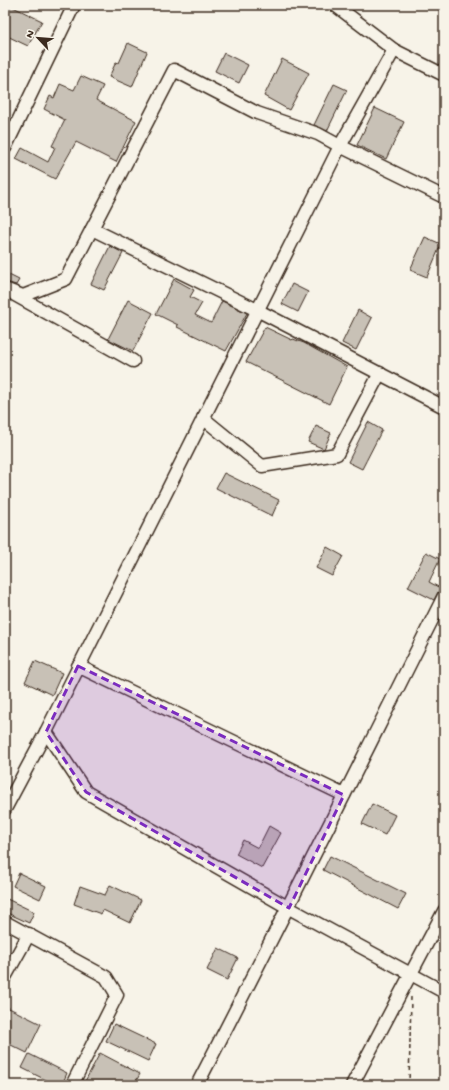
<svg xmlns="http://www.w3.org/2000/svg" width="449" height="1090" font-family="'Gochi Hand',sans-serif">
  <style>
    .building { fill: #c8c1b6; stroke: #3b2a1e }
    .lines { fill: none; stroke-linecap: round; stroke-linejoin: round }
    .minor-casing { stroke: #3b2a1e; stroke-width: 15 }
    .path { stroke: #3b2a1e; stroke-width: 1.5; stroke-dasharray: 4 3; stroke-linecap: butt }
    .minor { stroke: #f7f3e8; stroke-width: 12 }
    .marked { fill: #7b2cbf; fill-opacity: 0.2; stroke: #7b2cbf; stroke-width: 3; stroke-dasharray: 8 5; stroke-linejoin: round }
  </style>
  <rect width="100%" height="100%" fill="#f7f3e8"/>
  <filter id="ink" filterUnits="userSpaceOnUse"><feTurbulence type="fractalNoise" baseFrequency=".025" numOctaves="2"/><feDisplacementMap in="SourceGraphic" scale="8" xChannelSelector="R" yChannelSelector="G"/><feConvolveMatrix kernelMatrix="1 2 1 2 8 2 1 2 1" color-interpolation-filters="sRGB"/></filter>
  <g filter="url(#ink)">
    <!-- building -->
    <g class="building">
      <path d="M 5,5 L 9,5 L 42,21 L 28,46 L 5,35 Z"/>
      <path d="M 128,43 L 147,52 L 132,87 L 109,77 L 116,62 L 119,63 Z"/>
      <path d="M 224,53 L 248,65 L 239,83 L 215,71 Z"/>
      <path d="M 282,59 L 309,73 L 289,110 L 264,96 Z"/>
      <path d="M 81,76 L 103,86 L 96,100 L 136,121 L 116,162 L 76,142 L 55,179 L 16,159 L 22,148 L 48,162 L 55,147 L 52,146 L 65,120 L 44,109 L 50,96 L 54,98 L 60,84 L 74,90 Z"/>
      <path d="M 334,84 L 347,90 L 327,131 L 314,125 Z"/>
      <path d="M 375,108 L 404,122 L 386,159 L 357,145 Z"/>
      <path d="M 425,237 L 441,244 L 427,277 L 410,270 Z"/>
      <path d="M 110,246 L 123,253 L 104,290 L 91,284 Z"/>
      <path d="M 5,273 L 19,280 L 16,285 L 5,282 Z"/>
      <path d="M 174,279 L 194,290 L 190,297 L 202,303 L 195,315 L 211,323 L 222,301 L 247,313 L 226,351 L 177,327 L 178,325 L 156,314 Z"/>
      <path d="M 292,284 L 308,292 L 298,312 L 282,304 Z"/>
      <path d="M 128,300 L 153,313 L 133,351 L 108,339 Z"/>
      <path d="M 358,310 L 372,318 L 356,350 L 342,343 Z"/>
      <path d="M 265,327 L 292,340 L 293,339 L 304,343 L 347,367 L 329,404 L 246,362 Z"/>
      <path d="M 368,422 L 382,430 L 362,469 L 348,462 Z"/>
      <path d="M 316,426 L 331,433 L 324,449 L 308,442 Z"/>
      <path d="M 224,473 L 279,500 L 272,516 L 216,488 Z"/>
      <path d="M 327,547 L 343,556 L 332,576 L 316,568 Z"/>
      <path d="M 426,552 L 440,559 L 429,582 L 442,589 L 438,592 L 434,600 L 408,587 Z"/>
      <path d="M 35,661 L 62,673 L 52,695 L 25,682 Z"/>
      <path d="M 372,804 L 395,815 L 385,835 L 362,824 Z"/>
      <path d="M 269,826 L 281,833 L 262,868 L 236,854 L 243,840 L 258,848 Z"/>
      <path d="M 330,856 L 406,894 L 398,909 L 323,870 Z"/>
      <path d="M 19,873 L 46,886 L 40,899 L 13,886 Z"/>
      <path d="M 110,885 L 141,900 L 130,923 L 103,910 L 101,914 L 74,904 L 80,886 L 105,895 Z"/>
      <path d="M 5,898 L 34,912 L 29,923 L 5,912 Z"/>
      <path d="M 218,948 L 238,958 L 227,980 L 207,970 Z"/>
      <path d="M 5,1006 L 41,1024 L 27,1053 L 5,1042 Z"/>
      <path d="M 114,1024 L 156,1044 L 148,1061 L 106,1041 Z"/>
      <path d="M 100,1053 L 140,1074 L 134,1085 L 83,1085 Z"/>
      <path d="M 29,1054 L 67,1073 L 62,1085 L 56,1085 L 22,1068 Z"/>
    </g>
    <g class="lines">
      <!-- minor casing -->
      <g class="minor-casing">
        <g id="minor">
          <path d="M 335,5 L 394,50 L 444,75"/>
          <path d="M 5,148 L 74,5"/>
          <path d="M 92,229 L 257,310 L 444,407"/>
          <path d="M 5,289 L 23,296 L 66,279 L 174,70 L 257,113 L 318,134 L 340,146 L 444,197"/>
          <path d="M 15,295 L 133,361"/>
          <path d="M 203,418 L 262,466 L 337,454 L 380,373"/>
          <path d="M 78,666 L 344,795"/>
          <path d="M 46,732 L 86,792 L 289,908 L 444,992"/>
          <path d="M 5,809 L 46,732 L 340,146 L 394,50"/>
          <path d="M 5,922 L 106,977 L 117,995 L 72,1085"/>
          <path d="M 5,977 L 29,934"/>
          <path d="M 197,1085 C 281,923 362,759 444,596"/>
          <path d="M 352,1085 L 444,911"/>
        </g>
      </g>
      <!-- path -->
      <path class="path" d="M 409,1085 L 411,997"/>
      <!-- minor -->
      <use href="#minor" class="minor"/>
    </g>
  </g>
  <!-- marked area -->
  <path class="marked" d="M 78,666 L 344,795 L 289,908 L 86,792 L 46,732 Z"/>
  <!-- margin -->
  <rect width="449" height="1090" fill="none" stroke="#f7f3e8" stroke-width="20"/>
  <rect x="10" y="10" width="429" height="1070" fill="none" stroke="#3b2a1e" stroke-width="1.5" filter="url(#ink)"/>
  <!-- north arrow -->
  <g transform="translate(38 38) rotate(296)" stroke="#f7f3e8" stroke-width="3" paint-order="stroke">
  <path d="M0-3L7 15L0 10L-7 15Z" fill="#3b2a1e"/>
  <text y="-6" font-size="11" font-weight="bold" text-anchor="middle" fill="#3b2a1e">N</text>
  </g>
</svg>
